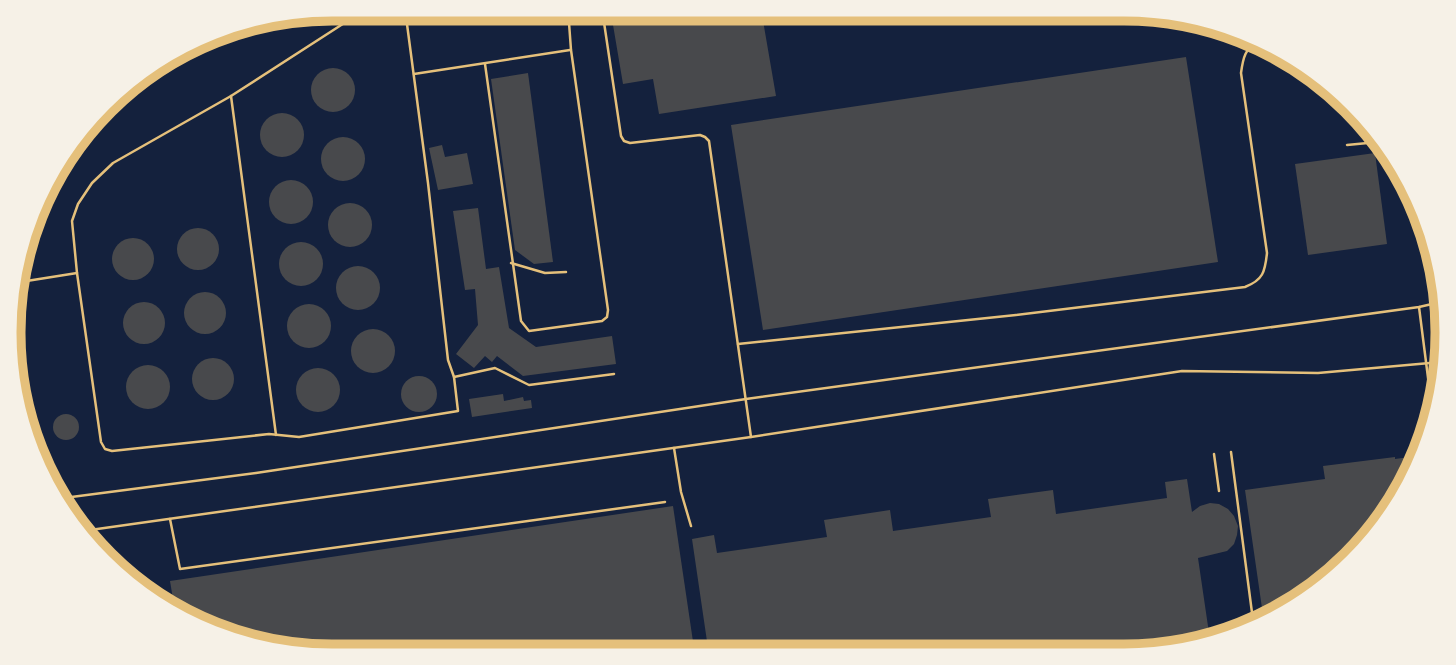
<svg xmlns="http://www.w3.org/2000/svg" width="1456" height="665" font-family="'Space Grotesk',sans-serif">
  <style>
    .building { fill: #48494c }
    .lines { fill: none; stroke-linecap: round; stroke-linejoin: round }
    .service { stroke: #e5c07b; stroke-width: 2.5 }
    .rim { fill: none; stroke: #e5c07b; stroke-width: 9 }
  </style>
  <rect width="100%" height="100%" fill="#14213d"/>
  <!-- building -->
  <g class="building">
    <path d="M 644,9 L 761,9 L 776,96 L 659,114 L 653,79 L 623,84 L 612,19 L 645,14 Z"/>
    <path d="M 1186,57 L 1218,262 L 763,330 L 731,125 Z"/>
    <circle cx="333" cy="90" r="22"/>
    <path d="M 528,73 L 553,262 L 534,264 L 515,250 L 491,79 Z"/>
    <circle cx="282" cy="135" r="22"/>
    <circle cx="343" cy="159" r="22"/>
    <path d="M 442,145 L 445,157 L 467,153 L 473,184 L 438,190 L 429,148 Z"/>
    <path d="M 1375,153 L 1387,244 L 1308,255 L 1295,164 Z"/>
    <circle cx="291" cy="202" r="22"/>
    <circle cx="350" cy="225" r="22"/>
    <path d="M 478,208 L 486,269 L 499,267 L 509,328 L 536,347 L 612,336 L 616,364 L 523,376 L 497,356 L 492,362 L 485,356 L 474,368 L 456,354 L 478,325 L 475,289 L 465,290 L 453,211 Z"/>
    <circle cx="198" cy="249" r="21"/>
    <circle cx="133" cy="259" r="21"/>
    <circle cx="301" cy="264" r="22"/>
    <circle cx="358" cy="288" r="22"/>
    <circle cx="205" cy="313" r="21"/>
    <circle cx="144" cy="323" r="21"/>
    <circle cx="309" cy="326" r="22"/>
    <circle cx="373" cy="351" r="22"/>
    <circle cx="213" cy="379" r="21"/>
    <circle cx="148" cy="387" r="22"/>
    <circle cx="318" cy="390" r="22"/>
    <circle cx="419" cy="394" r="18"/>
    <path d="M 503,394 L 504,401 L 523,397 L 524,401 L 531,400 L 532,408 L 472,417 L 469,399 Z"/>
    <circle cx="66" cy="427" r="13"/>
    <path d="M 1417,456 L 1418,464 L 1381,529 L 1321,589 L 1264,622 L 1245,490 L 1325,479 L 1323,466 L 1395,457 L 1395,459 Z"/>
    <path d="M 1187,479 L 1192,512 L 1200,506 L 1210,503 L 1219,504 L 1228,509 L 1234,516 L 1238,526 L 1237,535 L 1234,544 L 1227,551 L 1198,558 L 1209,633 L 1065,654 L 709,655 L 692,539 L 714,535 L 717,553 L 827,537 L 824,520 L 890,510 L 893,531 L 991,517 L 988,499 L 1053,490 L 1056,514 L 1167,498 L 1165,482 Z"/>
    <path d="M 673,506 L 695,655 L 332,656 L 209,632 L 175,611 L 170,581 Z"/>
  </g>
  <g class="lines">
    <!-- service -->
    <g class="service">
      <path d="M 366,9 L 231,96 L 113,163 L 92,183 L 78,204 L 72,221 L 77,273 L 101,442 L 105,449 L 112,451 L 269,434 L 299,437 L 458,411 L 454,377 L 448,360 L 428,183 L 405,9"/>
      <path d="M 602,9 L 621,136 L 624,141 L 630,143 L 700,135 L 705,137 L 709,141 L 751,437"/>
      <path d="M 485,64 L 521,321 L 529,331 L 602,321 L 607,317 L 608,310 L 571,50 L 568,9"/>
      <path d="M 414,74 L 570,50"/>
      <path d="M 231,96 L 276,435"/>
      <path d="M 1347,145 L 1378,142"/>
      <path d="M 511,263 L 545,273 L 566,272"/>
      <path d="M 14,283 L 77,273"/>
      <path d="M 1419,307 L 1432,409"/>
      <path d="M 738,344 L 1016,315 L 1245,287 C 1263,280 1265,272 1267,253 L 1241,73 C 1243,58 1245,48 1259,41"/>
      <path d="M 454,377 L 495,368 L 529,385 L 614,374"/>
      <path d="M 674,448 L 681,492 L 691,526"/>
      <path d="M 1231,452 L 1254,628"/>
      <path d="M 1214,454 L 1219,491"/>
      <path d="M 50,488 L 65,497"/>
      <path d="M 56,499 L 256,473 L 746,399 L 1419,307 L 1432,304 L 1440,298"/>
      <path d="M 170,519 L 180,569 L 665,502"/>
      <path d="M 83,531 L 751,437 L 1182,371 L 1318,373 L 1441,362"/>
    </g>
  </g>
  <!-- crop -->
  <path d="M0 0H1456V665H0ZM332 21H1124A311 311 0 0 1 1435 332V333A311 311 0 0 1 1124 644H332A311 311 0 0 1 21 333V332A311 311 0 0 1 332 21Z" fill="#f6f1e7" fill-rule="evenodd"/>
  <path class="rim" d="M332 21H1124A311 311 0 0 1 1435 332V333A311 311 0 0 1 1124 644H332A311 311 0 0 1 21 333V332A311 311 0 0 1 332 21Z"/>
</svg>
